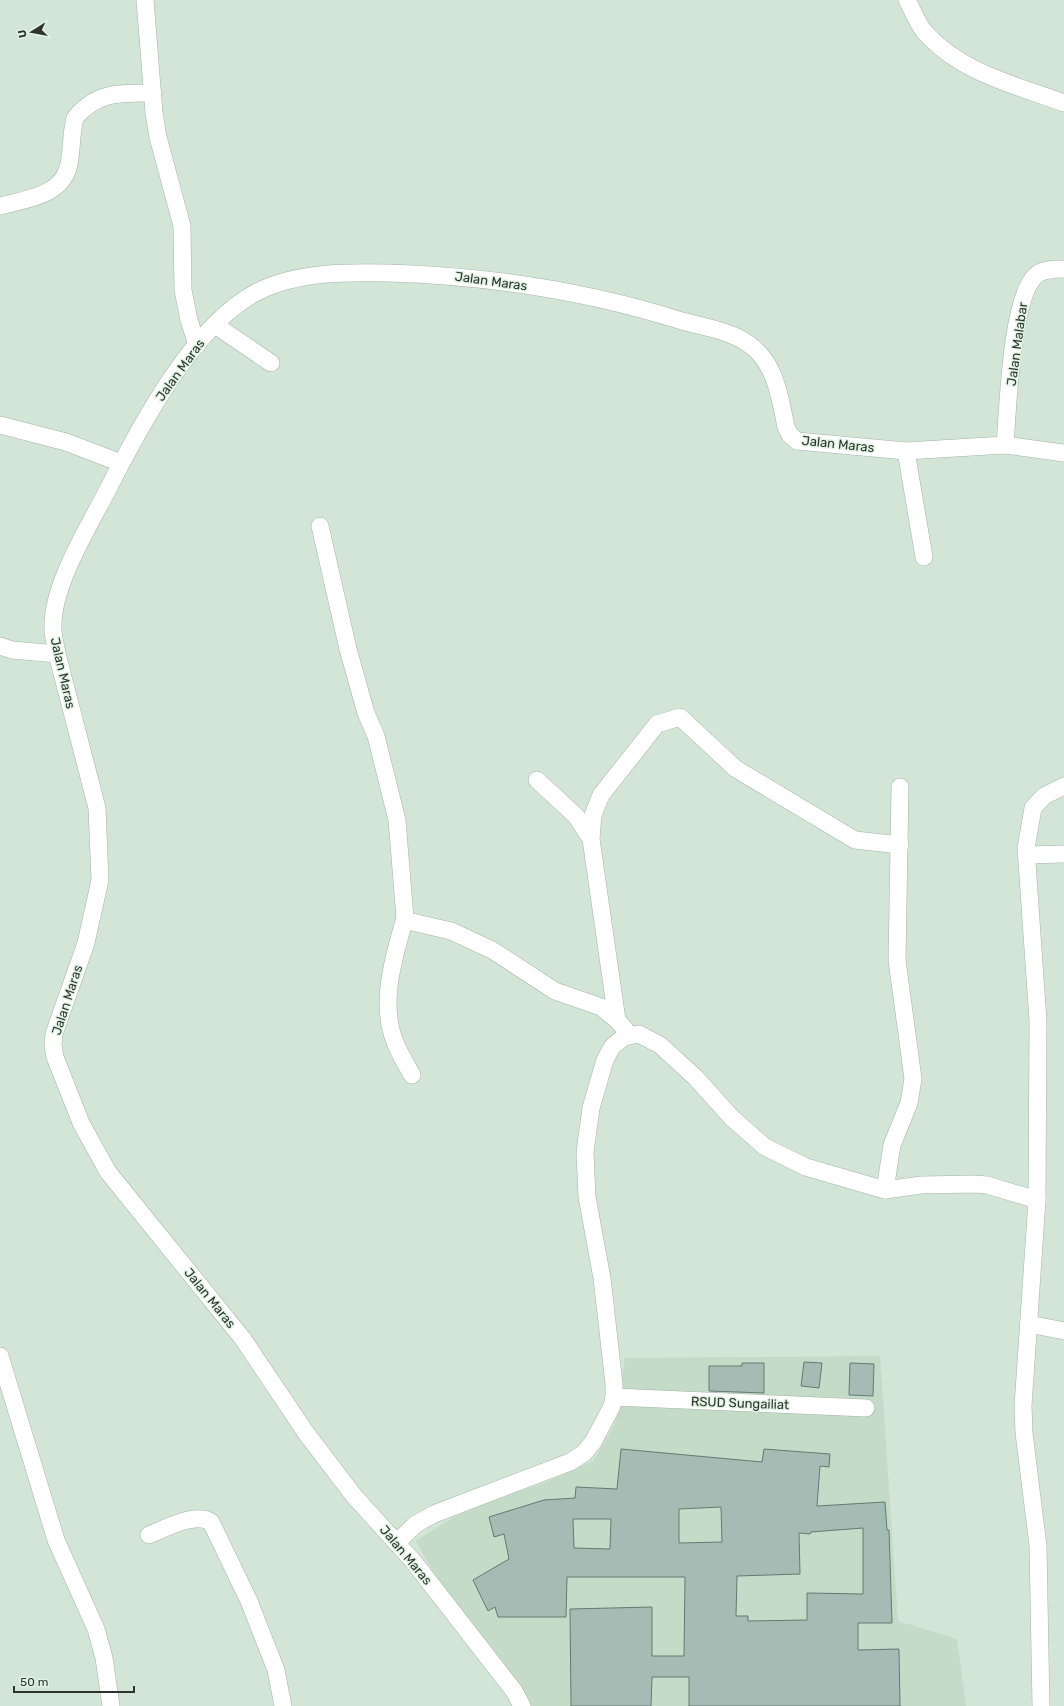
<svg xmlns="http://www.w3.org/2000/svg" width="1064" height="1706" font-family="Rubik,sans-serif">
  <style>
    .built { fill: #c3dbc7 }
    .building { fill: #a4bcb3; stroke: #647a72; fill-rule: evenodd }
    .lines { fill: none; stroke-linecap: round; stroke-linejoin: round }
    .minor-casing { stroke: #a3b4a5; stroke-width: 18 }
    .minor { stroke: #fff; stroke-width: 17 }
    .labels { text-anchor: middle; dominant-baseline: central; stroke-width: 3; stroke-linejoin: round; paint-order: stroke }
    .street-label { font-size: 13px; fill: #2d342e; stroke: #e1f3e3 }
  </style>
  <rect width="100%" height="100%" fill="#d3e5d6"/>
  <!-- built -->
  <path class="built" d="M 880,1356 L 898,1621 L 957,1639 L 966,1706 L 522,1706 L 441,1586 L 416,1541 L 452,1518 L 493,1500 L 542,1484 L 593,1461 L 615,1424 L 625,1358 Z"/>
  <!-- building -->
  <g class="building">
    <path d="M 804,1362 L 822,1363 L 819,1388 L 801,1386 Z"/>
    <path d="M 742,1363 L 764,1363 L 764,1393 L 709,1391 L 709,1366 L 742,1366 Z"/>
    <path d="M 850,1363 L 874,1364 L 873,1396 L 849,1395 Z"/>
    <path d="M 621,1449 L 762,1462 L 764,1449 L 830,1454 L 829,1467 L 820,1466 L 817,1506 L 885,1502 L 887,1530 L 889,1530 L 892,1623 L 858,1623 L 858,1650 L 899,1649 L 900,1706 L 689,1706 L 689,1677 L 652,1677 L 651,1706 L 571,1706 L 570,1609 L 652,1607 L 652,1656 L 684,1656 L 685,1577 L 567,1577 L 566,1617 L 498,1617 L 495,1607 L 488,1611 L 473,1580 L 509,1559 L 504,1534 L 494,1537 L 489,1517 L 544,1500 L 575,1498 L 576,1487 L 617,1489 ZM 721,1507 L 722,1542 L 679,1543 L 679,1509 ZM 573,1519 L 611,1519 L 610,1549 L 574,1548 ZM 863,1528 L 863,1594 L 807,1593 L 807,1620 L 748,1621 L 748,1616 L 736,1616 L 737,1576 L 800,1574 L 799,1533 L 810,1534 L 811,1532 Z"/>
  </g>
  <g class="lines">
    <!-- minor casing -->
    <g class="minor-casing">
      <g id="minor">
        <path d="M 145,0 L 154,113 L 158,137 L 182,226 L 183,290 L 189,320 L 197,345"/>
        <path d="M 907,0 C 912,9 917,22 923,30 C 958,72 1015,85 1064,103"/>
        <path d="M 0,206 C 26,199 63,196 69,164 C 72,149 71,133 75,118 C 97,91 121,93 153,93"/>
        <path d="M 215,325 L 271,363"/>
        <path d="M 0,425 L 66,442 L 121,463"/>
        <path d="M 1005,445 C 1008,408 1011,300 1035,276 C 1042,269 1055,269 1064,269"/>
        <path d="M 906,451 L 924,557"/>
        <path d="M 320,526 L 348,649 L 366,713 L 376,736 L 397,820 L 405,918 L 408,921 L 451,931 L 492,950 L 555,991 L 601,1007 L 617,1020 L 630,1035"/>
        <path d="M 0,646 L 12,650 L 57,654"/>
        <path d="M 537,780 L 576,816 L 591,839"/>
        <path d="M 1027,855 L 1064,854"/>
        <path d="M 405,918 C 394,956 379,1003 395,1042 C 399,1053 406,1064 412,1075"/>
        <path d="M 617,1020 L 591,839 L 593,815 L 601,795 L 657,724 L 680,717 L 736,769 L 855,840 L 900,845"/>
        <path d="M 885,1190 L 892,1145 L 909,1103 L 913,1079 L 897,960 L 900,787"/>
        <path d="M 1029,1324 L 1064,1331"/>
        <path d="M 0,1356 L 56,1540 L 96,1629 L 104,1658 L 111,1706"/>
        <path d="M 614,1397 L 866,1408"/>
        <path d="M 149,1535 C 166,1528 195,1512 211,1522 L 249,1601 L 276,1670 L 283,1706"/>
        <path d="M 397,1542 L 416,1524 L 434,1514 L 570,1462 L 584,1453 L 593,1442 L 612,1406 L 614,1397 L 614,1384 L 602,1278 L 587,1197 L 585,1152 L 591,1108 L 605,1060 L 612,1047 L 624,1037 L 639,1034 L 660,1045 L 696,1078 L 732,1118 L 765,1147 L 806,1167 L 885,1190 L 921,1185 L 974,1184 L 987,1185 L 1037,1200"/>
        <path d="M 522,1706 L 514,1691 L 413,1561 L 354,1496 L 306,1433 L 243,1339 L 108,1172 L 81,1123 L 55,1057 L 53,1045 L 54,1034 L 86,943 L 100,880 L 97,808 L 57,654 C 56,646 53,637 53,629 C 51,587 88,528 107,491 C 139,428 193,325 257,292 C 296,272 346,272 388,273 C 488,276 587,291 682,321 C 704,327 732,331 750,345 C 776,364 780,398 786,427 L 790,435 L 797,441 L 906,451 L 1005,445 L 1064,453"/>
        <path d="M 1041,1706 L 1038,1546 L 1024,1433 L 1023,1406 L 1037,1200 L 1038,1021 L 1026,848 L 1033,808 L 1044,796 L 1064,786"/>
      </g>
    </g>
    <!-- minor -->
    <use href="#minor" class="minor"/>
  </g>
  <g class="labels">
    <!-- street labels -->
    <g class="street-label">
      <text transform="translate(491 281) rotate(8)">Jalan Maras</text>
      <text transform="translate(1017 344) rotate(-82)">Jalan Malabar</text>
      <text transform="translate(180 370) rotate(-54)">Jalan Maras</text>
      <text transform="translate(838 444) rotate(6)">Jalan Maras</text>
      <text transform="translate(63 673) rotate(77)">Jalan Maras</text>
      <text transform="translate(67 1000) rotate(-72)">Jalan Maras</text>
      <text transform="translate(210 1298) rotate(51)">Jalan Maras</text>
      <text transform="translate(740 1403) rotate(2)">RSUD Sungailiat</text>
      <text transform="translate(406 1555) rotate(50)">Jalan Maras</text>
    </g>
  </g>
  <!-- north arrow -->
  <g transform="translate(32 32) rotate(259)" stroke="#e1f3e3" stroke-width="3" paint-order="stroke">
  <path d="M0-3L7 15L0 10L-7 15Z" fill="#2d342e"/>
  <text y="-6" font-size="11" font-weight="bold" text-anchor="middle" fill="#2d342e">U</text>
  </g>
  <!-- scale -->
  <path d="M14 1686v6h120v-6" fill="none" stroke="#2d342e" stroke-width="2"/>
  <text x="20" y="1686" font-size="12" fill="#2d342e" stroke="#e1f3e3" stroke-width="3" paint-order="stroke">50 m</text>
</svg>
